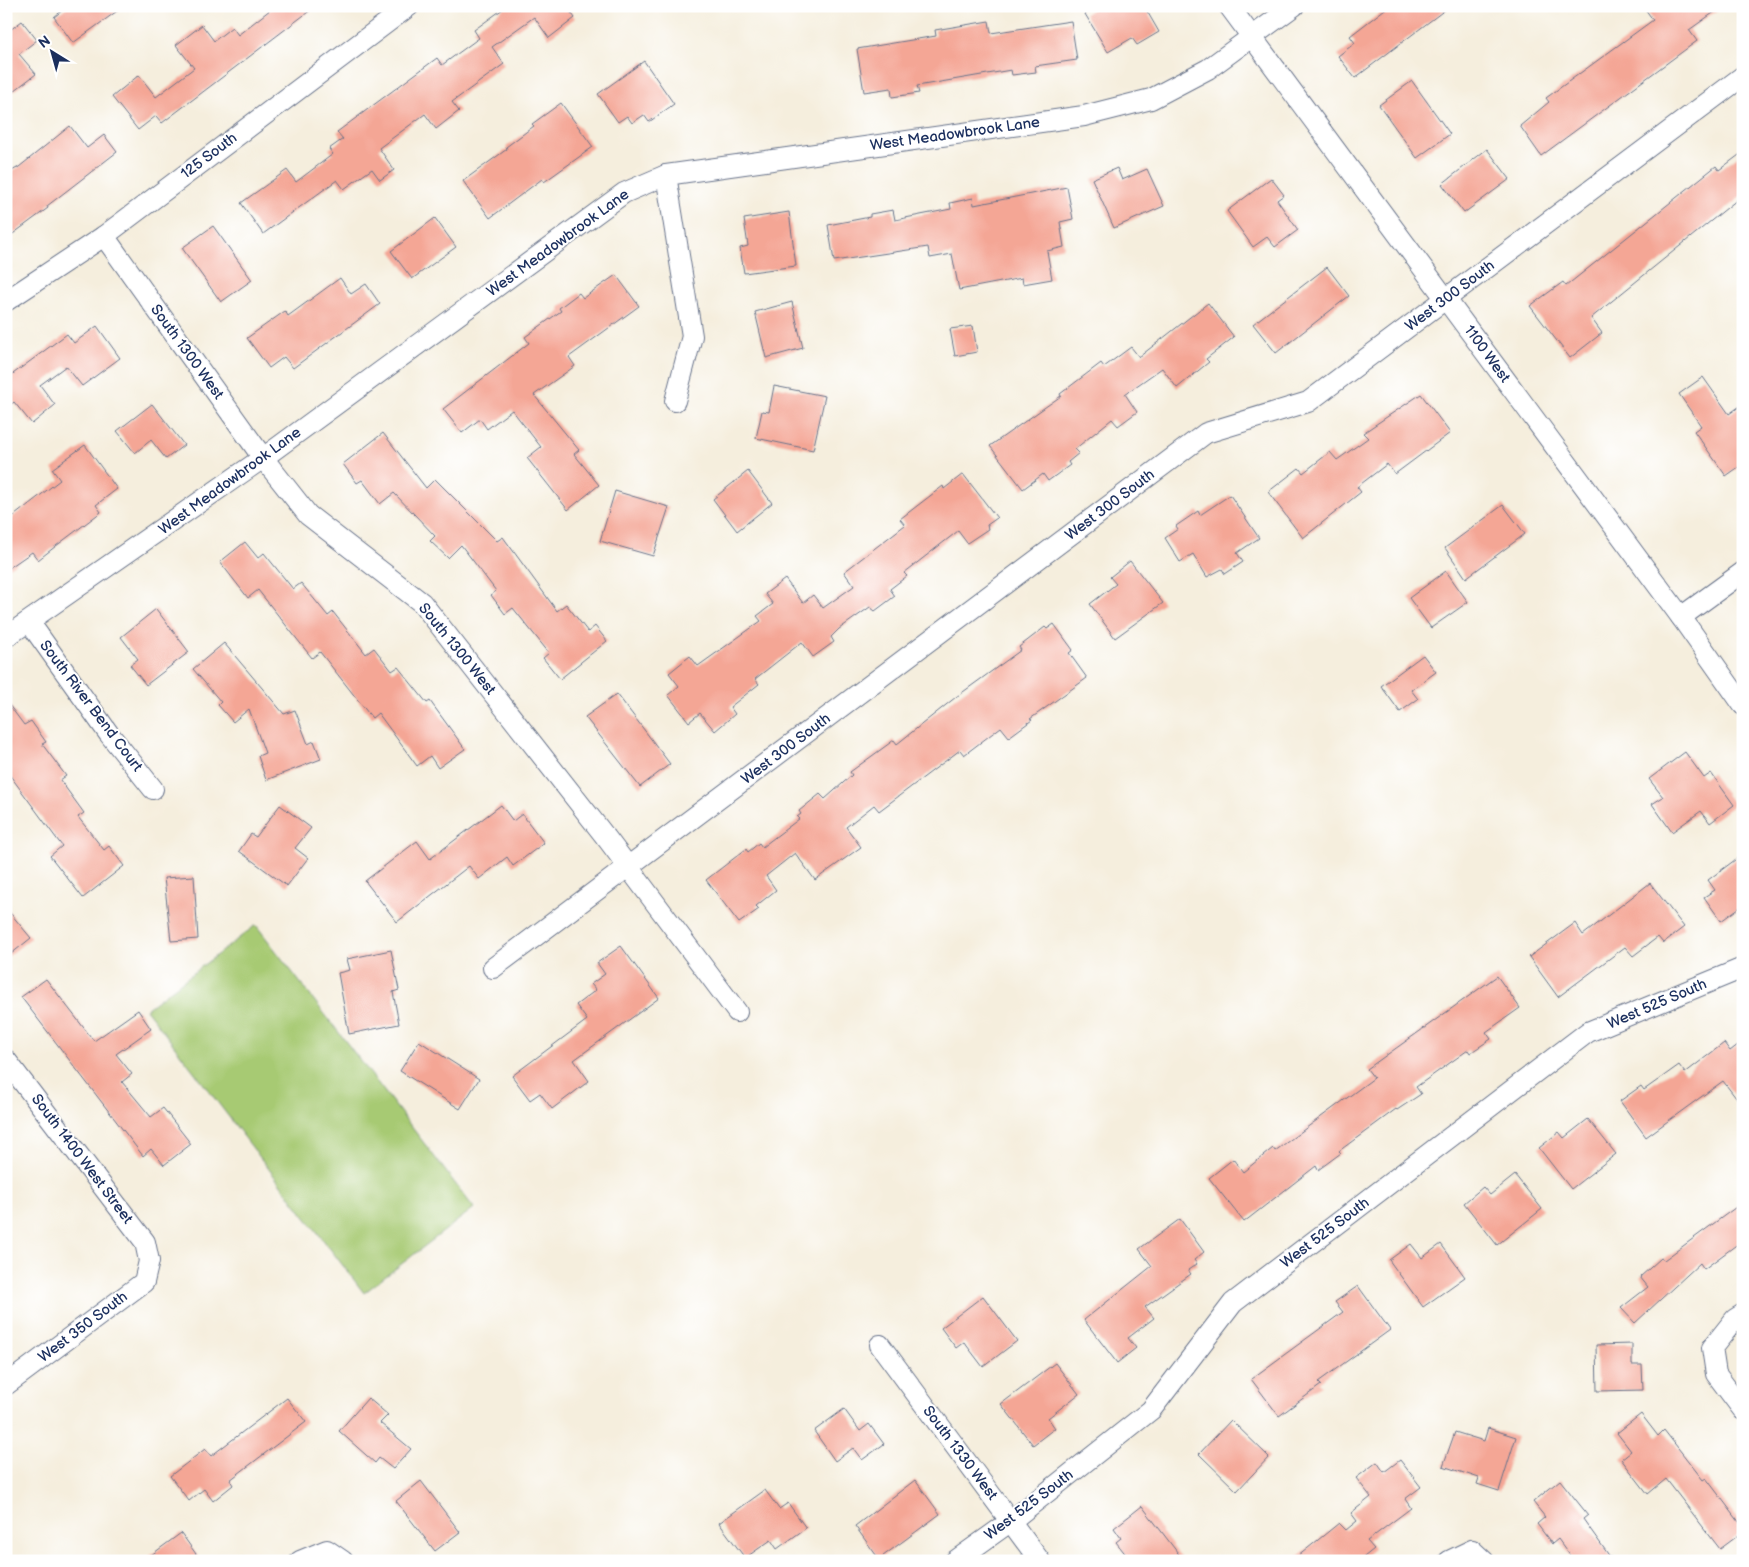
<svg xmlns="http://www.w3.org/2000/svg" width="1749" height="1567" font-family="'Balsamiq Sans',sans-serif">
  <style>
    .green { fill: #a7ca73; stroke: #617c68 }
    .building { fill: #f4a695 }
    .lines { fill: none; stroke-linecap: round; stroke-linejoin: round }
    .street-casing { stroke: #67728a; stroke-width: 22 }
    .street { stroke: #fff; stroke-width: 20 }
    .labels { text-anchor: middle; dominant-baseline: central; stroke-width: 4; stroke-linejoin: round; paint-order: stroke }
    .street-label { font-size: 15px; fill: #1b2f5e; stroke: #fff }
  </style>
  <rect width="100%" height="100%" fill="#fff"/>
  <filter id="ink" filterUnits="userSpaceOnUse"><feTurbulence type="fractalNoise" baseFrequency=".02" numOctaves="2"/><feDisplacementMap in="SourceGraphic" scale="10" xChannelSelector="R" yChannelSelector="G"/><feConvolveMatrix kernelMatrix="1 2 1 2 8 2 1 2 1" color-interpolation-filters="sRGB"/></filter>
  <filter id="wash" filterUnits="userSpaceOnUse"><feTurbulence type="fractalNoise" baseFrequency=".0096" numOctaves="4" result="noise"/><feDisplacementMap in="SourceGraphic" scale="20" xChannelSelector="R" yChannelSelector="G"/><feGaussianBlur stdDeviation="1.12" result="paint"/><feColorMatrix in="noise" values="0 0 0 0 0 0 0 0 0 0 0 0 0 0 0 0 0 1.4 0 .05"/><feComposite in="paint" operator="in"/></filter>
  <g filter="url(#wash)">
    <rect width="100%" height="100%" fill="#f5eedd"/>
    <!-- green -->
    <path class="green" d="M 256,925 L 474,1208 L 364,1293 L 146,1009 Z"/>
    <g id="blocks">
      <!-- building -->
      <g class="building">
        <path d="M 68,6 L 124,6 L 73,43 L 54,17 Z"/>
        <path d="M 275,6 L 316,6 L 162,123 L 156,116 L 138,130 L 112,97 L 139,75 L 156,97 L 194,68 L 176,45 L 202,25 L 214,41 L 232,27 L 238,35 Z"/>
        <path d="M 507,6 L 566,6 L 575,18 L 549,38 L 534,17 L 492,47 L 504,64 L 452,102 L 459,111 L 436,129 L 425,114 L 379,148 L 394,170 L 380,180 L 372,169 L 344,189 L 337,180 L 263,234 L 241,203 L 287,170 L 296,182 L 333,154 L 329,149 L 343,139 L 337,132 L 437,58 L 442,65 L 479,38 L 474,30 Z"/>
        <path d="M 1097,6 L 1144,6 L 1159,32 L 1137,45 L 1132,38 L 1108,52 L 1085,14 Z"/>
        <path d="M 1389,6 L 1450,6 L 1355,78 L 1338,56 L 1355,43 L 1350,36 Z"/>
        <path d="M 1643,6 L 1723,6 L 1689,30 L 1697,41 L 1541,156 L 1520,126 L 1549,102 L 1546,98 L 1653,20 Z"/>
        <path d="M 22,21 L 37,40 L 19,54 L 36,74 L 6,97 L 6,33 Z"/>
        <path d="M 989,21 L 991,33 L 1071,21 L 1077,60 L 1035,66 L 1036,72 L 1012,75 L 1011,70 L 917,86 L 919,93 L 892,97 L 891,88 L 864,92 L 857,49 L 936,36 L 935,30 Z"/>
        <path d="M 644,61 L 674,104 L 649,122 L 644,115 L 632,123 L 627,116 L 618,122 L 598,94 Z"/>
        <path d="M 1412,81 L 1450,134 L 1417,158 L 1379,105 Z"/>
        <path d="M 561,103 L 593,147 L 544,182 L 542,179 L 490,218 L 463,181 L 507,149 L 506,147 L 534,126 L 532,124 Z"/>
        <path d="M 70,126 L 87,148 L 104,135 L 117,152 L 47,206 L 48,208 L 6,239 L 6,174 L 19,167 Z"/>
        <path d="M 1487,149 L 1510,179 L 1464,213 L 1442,184 Z"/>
        <path d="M 1743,152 L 1743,195 L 1591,318 L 1602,333 L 1570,358 L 1530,306 L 1563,282 L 1566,286 L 1716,166 L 1719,170 Z"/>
        <path d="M 1117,168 L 1122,180 L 1147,169 L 1164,206 L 1114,228 L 1092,179 Z"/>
        <path d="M 1271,178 L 1284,195 L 1277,200 L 1298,230 L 1275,247 L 1267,237 L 1253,247 L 1227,211 Z"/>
        <path d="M 1067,187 L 1073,219 L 1060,222 L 1064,247 L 1047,251 L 1052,279 L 1023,284 L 1022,278 L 959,290 L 952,254 L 930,258 L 928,247 L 834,261 L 828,225 L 870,217 L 870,214 L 893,210 L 895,220 L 951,209 L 950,203 L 973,198 L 974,205 Z"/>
        <path d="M 789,212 L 796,266 L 744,273 L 740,248 L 748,246 L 744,219 Z"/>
        <path d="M 435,218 L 456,247 L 412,279 L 391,251 Z"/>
        <path d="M 213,226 L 252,280 L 221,302 L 182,248 Z"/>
        <path d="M 1327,267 L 1349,296 L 1276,353 L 1253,324 Z"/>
        <path d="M 616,275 L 639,306 L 569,357 L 575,366 L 534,395 L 579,450 L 574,454 L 599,485 L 568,510 L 527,458 L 541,447 L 512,410 L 487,429 L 480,419 L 462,433 L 443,409 L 529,343 L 525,337 L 561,311 L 559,308 L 579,293 L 583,298 Z"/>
        <path d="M 340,278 L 351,294 L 366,284 L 380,304 L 293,368 L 284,357 L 269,368 L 247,338 L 285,311 L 288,316 Z"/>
        <path d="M 792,302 L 803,348 L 766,358 L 755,312 Z"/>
        <path d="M 1208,303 L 1234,337 L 1206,359 L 1209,362 L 1177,388 L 1162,368 L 1125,394 L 1137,412 L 1118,426 L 1112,419 L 1075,449 L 1079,453 L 1068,462 L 1070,465 L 1048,481 L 1043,474 L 1023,489 L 990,446 L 1061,396 L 1060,394 L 1101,363 L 1104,367 L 1131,347 L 1139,357 Z"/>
        <path d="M 97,326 L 120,358 L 82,386 L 66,366 L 40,385 L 55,405 L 32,424 L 14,402 L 6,408 L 6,379 L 67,334 L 74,343 Z"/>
        <path d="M 973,326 L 977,352 L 955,356 L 950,329 Z"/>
        <path d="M 1703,377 L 1729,414 L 1743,404 L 1743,464 L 1726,476 L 1694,431 L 1701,426 L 1679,394 Z"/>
        <path d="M 774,386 L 825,396 L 813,450 L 756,438 L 762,411 L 769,412 Z"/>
        <path d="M 1421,394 L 1450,433 L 1395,474 L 1387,464 L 1357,487 L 1361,492 L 1303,538 L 1268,492 L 1299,468 L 1303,473 L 1330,452 L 1337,460 L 1368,438 L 1363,433 Z"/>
        <path d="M 152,404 L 184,445 L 166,459 L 151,440 L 135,453 L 117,431 Z"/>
        <path d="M 383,433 L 426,488 L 435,479 L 497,541 L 503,537 L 557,611 L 566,604 L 588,632 L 595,626 L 607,641 L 560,679 L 543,658 L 549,653 L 513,608 L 505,614 L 491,595 L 496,591 L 461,545 L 448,558 L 430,541 L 435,536 L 394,493 L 380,504 L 362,480 L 357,483 L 343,464 Z"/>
        <path d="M 85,445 L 117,489 L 96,505 L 101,512 L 56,546 L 38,560 L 32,552 L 6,570 L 6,522 L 60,480 L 52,469 Z"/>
        <path d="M 748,471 L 772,503 L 737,531 L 713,499 Z"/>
        <path d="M 963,474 L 997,518 L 987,525 L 988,529 L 967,543 L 958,531 L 904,573 L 907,576 L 890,589 L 895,596 L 875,611 L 870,607 L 839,629 L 831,637 L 834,642 L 813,657 L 802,642 L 755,679 L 759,684 L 730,707 L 735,714 L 715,731 L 700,713 L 689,722 L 668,695 L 679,686 L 669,673 L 690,656 L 698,666 L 761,621 L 757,616 L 773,604 L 765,594 L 785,579 L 803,603 L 813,595 L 823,608 L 854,586 L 844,572 L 905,525 L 900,519 L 943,486 L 944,489 Z"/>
        <path d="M 615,491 L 669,507 L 653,556 L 600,541 Z"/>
        <path d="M 1230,495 L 1259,538 L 1237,553 L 1243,562 L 1225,574 L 1222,569 L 1207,577 L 1193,554 L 1180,562 L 1165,538 L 1178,529 L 1176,526 L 1198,511 L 1200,515 Z"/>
        <path d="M 1503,505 L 1525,534 L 1466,578 L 1445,548 Z"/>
        <path d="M 245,542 L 258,558 L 264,553 L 293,589 L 301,583 L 328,616 L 333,612 L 366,654 L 374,648 L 392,671 L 398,667 L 427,703 L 430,701 L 465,749 L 438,768 L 430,756 L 417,766 L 378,713 L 372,718 L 320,652 L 312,658 L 258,590 L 248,598 L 220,562 Z"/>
        <path d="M 1130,561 L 1163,603 L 1115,638 L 1090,604 L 1116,584 L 1110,577 Z"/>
        <path d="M 1446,571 L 1468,602 L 1431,628 L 1409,598 Z"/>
        <path d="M 156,609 L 189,652 L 146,685 L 130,665 L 138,659 L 121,637 Z"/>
        <path d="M 1054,624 L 1073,650 L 1069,653 L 1087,678 L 1030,719 L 1032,720 L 1009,737 L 1001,727 L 964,755 L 960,750 L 879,811 L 874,805 L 846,827 L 861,847 L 815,880 L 795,853 L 766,876 L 776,890 L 756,906 L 759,909 L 739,923 L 706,880 L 746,849 L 748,852 L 759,843 L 762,847 L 799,819 L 797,817 L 801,814 L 799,811 L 820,794 L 825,799 L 852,775 L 850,772 L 894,740 L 897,744 L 956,697 L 1021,650 L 1019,647 L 1045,627 L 1047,629 Z"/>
        <path d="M 224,643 L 284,714 L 295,710 L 308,744 L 314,741 L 321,759 L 266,780 L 258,756 L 265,753 L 249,709 L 233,722 L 218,705 L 221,702 L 193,669 Z"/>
        <path d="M 1423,655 L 1436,672 L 1411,690 L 1418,699 L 1400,712 L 1381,686 Z"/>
        <path d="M 617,694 L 670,764 L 640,787 L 585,717 Z"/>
        <path d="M 6,701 L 24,725 L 31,721 L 46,742 L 42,744 L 66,776 L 60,780 L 84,813 L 78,817 L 104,850 L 109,846 L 124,866 L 83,898 L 50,856 L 62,846 L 6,770 Z"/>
        <path d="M 1685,752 L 1704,778 L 1711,773 L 1734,805 L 1710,823 L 1701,811 L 1672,832 L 1652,804 L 1663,797 L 1649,779 Z"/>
        <path d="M 280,805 L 311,828 L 295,848 L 308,858 L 287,886 L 239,851 L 251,834 L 256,837 Z"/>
        <path d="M 501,805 L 513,821 L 522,814 L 544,843 L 513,866 L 507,857 L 479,879 L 469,866 L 397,922 L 365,881 L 417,841 L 430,859 Z"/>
        <path d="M 1743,854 L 1743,905 L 1721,921 L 1704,897 L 1715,890 L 1708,880 Z"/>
        <path d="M 194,876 L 198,939 L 171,941 L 164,878 Z"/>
        <path d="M 1650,883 L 1684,927 L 1663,943 L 1658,937 L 1633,956 L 1625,947 L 1558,997 L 1529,957 L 1575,923 L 1583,935 Z"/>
        <path d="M 6,908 L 31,938 L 6,958 Z"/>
        <path d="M 621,946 L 659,998 L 574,1060 L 589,1081 L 552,1109 L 540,1093 L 530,1100 L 512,1076 L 587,1020 L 576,1005 L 596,990 L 591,984 L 605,974 L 597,963 Z"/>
        <path d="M 391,950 L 399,990 L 393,992 L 399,1024 L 349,1034 L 338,973 L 350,970 L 347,959 Z"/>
        <path d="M 1497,976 L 1520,1008 L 1486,1032 L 1491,1039 L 1470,1053 L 1468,1050 L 1416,1087 L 1421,1094 L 1397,1110 L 1396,1109 L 1339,1151 L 1341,1153 L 1318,1170 L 1316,1166 L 1244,1222 L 1209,1178 L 1233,1159 L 1243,1172 L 1273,1148 L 1275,1151 L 1374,1078 L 1367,1069 Z"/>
        <path d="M 46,979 L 94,1041 L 138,1010 L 151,1029 L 116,1054 L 132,1074 L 122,1082 L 151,1117 L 163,1108 L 191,1144 L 164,1165 L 151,1149 L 143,1156 L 21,997 Z"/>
        <path d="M 419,1041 L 479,1079 L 460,1109 L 400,1071 Z"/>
        <path d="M 1743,1041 L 1743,1107 L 1723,1081 L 1646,1137 L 1620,1101 L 1641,1086 L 1644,1090 L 1679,1065 L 1685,1073 L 1724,1043 L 1730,1051 Z"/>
        <path d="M 1588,1119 L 1616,1154 L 1571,1189 L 1539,1148 L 1559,1132 L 1564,1138 Z"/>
        <path d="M 1515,1175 L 1542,1209 L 1497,1245 L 1464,1203 L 1483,1187 L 1490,1195 Z"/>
        <path d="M 1743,1202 L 1743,1240 L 1704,1269 L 1700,1263 L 1635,1323 L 1621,1308 L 1648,1287 L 1640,1277 L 1661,1258 L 1664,1260 Z"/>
        <path d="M 1180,1219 L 1204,1252 L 1194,1260 L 1197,1264 L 1188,1270 L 1191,1274 L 1145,1307 L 1154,1318 L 1128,1338 L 1136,1348 L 1117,1363 L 1084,1320 L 1152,1266 L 1139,1249 Z"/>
        <path d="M 1411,1244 L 1422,1258 L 1441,1244 L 1465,1277 L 1423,1307 L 1389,1260 Z"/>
        <path d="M 1358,1286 L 1390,1330 L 1318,1382 L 1321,1385 L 1279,1416 L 1251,1379 L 1343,1312 L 1335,1302 Z"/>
        <path d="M 983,1296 L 1017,1341 L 983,1367 L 964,1342 L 956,1348 L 941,1328 Z"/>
        <path d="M 1632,1344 L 1632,1365 L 1642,1365 L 1643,1390 L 1597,1391 L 1596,1345 Z"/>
        <path d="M 1055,1363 L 1079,1394 L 1048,1418 L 1055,1428 L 1033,1445 L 1001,1404 Z"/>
        <path d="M 287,1398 L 306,1422 L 230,1480 L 233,1485 L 213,1501 L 204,1489 L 189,1501 L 170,1476 L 205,1449 L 211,1456 Z"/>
        <path d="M 368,1398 L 388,1415 L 380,1423 L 411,1449 L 393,1469 L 379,1458 L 375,1463 L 339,1431 Z"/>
        <path d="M 844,1409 L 860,1431 L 869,1424 L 884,1444 L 862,1460 L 853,1448 L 835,1461 L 814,1431 Z"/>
        <path d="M 1641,1414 L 1658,1436 L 1664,1430 L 1703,1480 L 1706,1478 L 1743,1527 L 1743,1532 L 1720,1549 L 1666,1479 L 1648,1494 L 1621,1459 L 1631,1451 L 1617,1433 Z"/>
        <path d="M 1231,1420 L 1269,1457 L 1237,1491 L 1199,1454 Z"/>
        <path d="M 1488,1428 L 1516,1437 L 1499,1491 L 1477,1484 L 1479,1478 L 1443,1466 L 1455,1432 L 1484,1441 Z"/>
        <path d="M 1400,1460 L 1421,1487 L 1405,1499 L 1411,1508 L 1367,1541 L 1374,1549 L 1359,1561 L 1292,1561 L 1339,1523 L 1346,1530 L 1357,1521 L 1351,1513 L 1371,1497 L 1356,1478 L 1377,1462 L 1384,1472 Z"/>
        <path d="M 915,1480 L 940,1514 L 879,1559 L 855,1526 Z"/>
        <path d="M 1560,1480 L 1588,1515 L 1583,1519 L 1613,1561 L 1574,1561 L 1558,1539 L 1552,1544 L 1537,1524 L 1545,1517 L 1533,1502 Z"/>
        <path d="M 421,1481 L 460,1532 L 435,1551 L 396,1501 Z"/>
        <path d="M 765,1490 L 779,1509 L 788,1503 L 806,1528 L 777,1549 L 771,1540 L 745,1558 L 719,1523 Z"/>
        <path d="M 1142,1506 L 1184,1561 L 1131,1561 L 1116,1542 L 1121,1538 L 1114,1528 Z"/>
        <path d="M 181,1533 L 201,1561 L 143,1561 Z"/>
      </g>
    </g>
  </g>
  <g filter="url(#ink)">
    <use href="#blocks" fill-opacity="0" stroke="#67728a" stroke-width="1"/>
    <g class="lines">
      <!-- street casing -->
      <g class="street-casing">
        <g id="street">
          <path d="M 1229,6 L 1681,617 L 1743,705"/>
          <path d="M 666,175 L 692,336 L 675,401"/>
          <path d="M 104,236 L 263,458 L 308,515 L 422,603 L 608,840 L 737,1012"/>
          <path d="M 6,301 L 104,236 L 409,6"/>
          <path d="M 1681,617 L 1743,572"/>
          <path d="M 30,623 L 109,734 L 153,789"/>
          <path d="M 6,637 L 263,458 L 624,193 L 666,175 L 1084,116 L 1151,99 L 1208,69 L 1294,6"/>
          <path d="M 493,968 L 1206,433 L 1308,402 L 1743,76"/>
          <path d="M 6,1060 L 145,1242 L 149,1261 L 144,1282 L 6,1385"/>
          <path d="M 1743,1314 L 1735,1319 L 1712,1348 L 1716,1374 L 1743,1410"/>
          <path d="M 880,1345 L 1040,1561"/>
          <path d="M 300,1561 L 327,1550 L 343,1561"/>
          <path d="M 955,1561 L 1011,1521 L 1151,1410 L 1233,1303 L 1588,1032 L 1743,968"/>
          <path d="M 1449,1561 L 1472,1550 L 1484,1561"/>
        </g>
      </g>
      <!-- street -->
      <use href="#street" class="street"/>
    </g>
  </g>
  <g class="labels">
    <!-- street labels -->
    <g class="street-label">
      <text transform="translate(955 134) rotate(-8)">West Meadowbrook Lane</text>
      <text transform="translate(209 156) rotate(-37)">125 South</text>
      <text transform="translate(558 243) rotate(-36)">West Meadowbrook Lane</text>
      <text transform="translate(1450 296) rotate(-37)">West 300 South</text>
      <text transform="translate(187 352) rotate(54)">South 1300 West</text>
      <text transform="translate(1487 354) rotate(54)">1100 West</text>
      <text transform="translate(230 481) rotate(-36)">West Meadowbrook Lane</text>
      <text transform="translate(1110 505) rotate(-37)">West 300 South</text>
      <text transform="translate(457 649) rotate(51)">South 1300 West</text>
      <text transform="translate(91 706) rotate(53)">South River Bend Court</text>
      <text transform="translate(786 749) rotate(-37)">West 300 South</text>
      <text transform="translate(1657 1004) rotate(-23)">West 525 South</text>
      <text transform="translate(82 1159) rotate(53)">South 1400 West Street</text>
      <text transform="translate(1325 1233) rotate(-37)">West 525 South</text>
      <text transform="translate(83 1327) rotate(-37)">West 350 South</text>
      <text transform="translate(960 1453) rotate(53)">South 1330 West</text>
      <text transform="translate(1029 1505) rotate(-37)">West 525 South</text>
    </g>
  </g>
  <!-- margin -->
  <rect width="1749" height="1567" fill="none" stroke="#fff" stroke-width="25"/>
  <!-- north arrow -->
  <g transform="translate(52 52) rotate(323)" stroke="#ffffff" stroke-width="4" paint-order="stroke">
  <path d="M0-4L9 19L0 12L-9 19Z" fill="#1b2f5e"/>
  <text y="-8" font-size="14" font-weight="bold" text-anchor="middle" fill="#1b2f5e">N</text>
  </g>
</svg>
